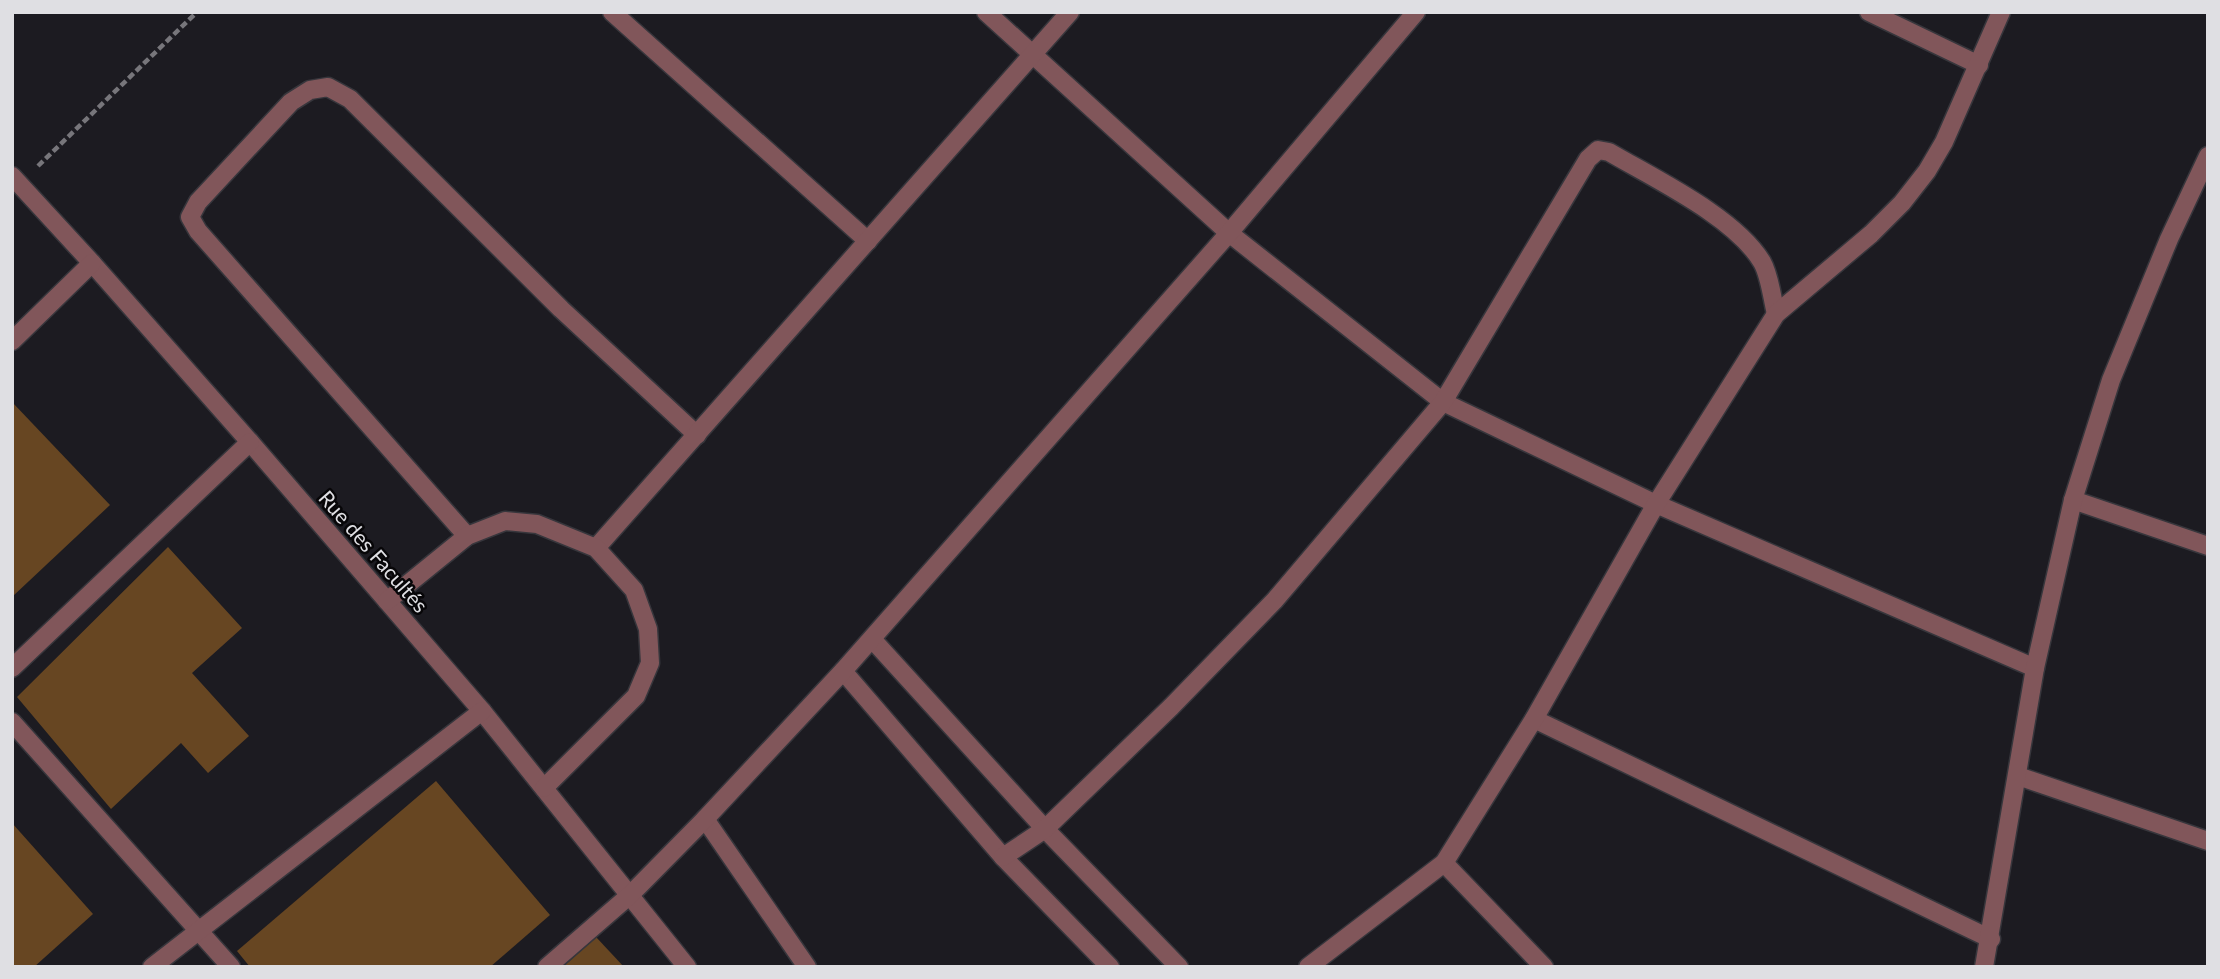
<svg xmlns="http://www.w3.org/2000/svg" width="2220" height="979" font-family="Lato,sans-serif">
  <style>
    .building { fill: #674622 }
    .lines { fill: none; stroke-linecap: round; stroke-linejoin: round }
    .minor-casing { stroke: #37363c; stroke-width: 21 }
    .path { stroke: #77767b; stroke-width: 4.5; stroke-dasharray: 7 3.5; stroke-linecap: butt }
    .minor { stroke: #81565a; stroke-width: 18 }
    .labels { text-anchor: middle; dominant-baseline: central; stroke-width: 5; stroke-linejoin: round; paint-order: stroke }
    .street-label { font-size: 21px; fill: #dfdfe3; stroke: #070608 }
  </style>
  <rect width="100%" height="100%" fill="#1c1b21"/>
  <!-- building -->
  <g class="building">
    <path d="M 12,402 L 110,505 L 12,597 Z"/>
    <path d="M 168,547 L 242,628 L 192,673 L 249,736 L 208,773 L 181,743 L 111,809 L 17,697 Z"/>
    <path d="M 436,781 L 550,915 L 490,967 L 250,967 L 237,951 Z"/>
    <path d="M 12,823 L 93,914 L 34,967 L 12,967 Z"/>
    <path d="M 596,937 L 624,967 L 563,967 Z"/>
  </g>
  <g class="lines">
    <!-- minor casing -->
    <g class="minor-casing">
      <g id="minor">
        <path d="M 612,12 L 868,241"/>
        <path d="M 986,12 L 1229,233 L 1443,402 L 1656,504 L 2035,668"/>
        <path d="M 1869,12 L 1979,65"/>
        <path d="M 12,176 L 92,263 L 250,442 L 482,711 L 687,967"/>
        <path d="M 12,341 L 92,263"/>
        <path d="M 2073,500 L 2208,546"/>
        <path d="M 467,536 L 198,231 L 190,217 L 198,202 L 291,102 L 310,90 L 328,87 L 350,99 L 561,309 L 697,435"/>
        <path d="M 596,548 L 1070,12"/>
        <path d="M 387,601 L 467,536 L 505,521 L 537,524 L 596,548 L 634,590 L 648,629 L 650,663 L 636,696 L 544,788"/>
        <path d="M 872,639 L 1045,829 L 1179,967"/>
        <path d="M 12,668 L 250,442"/>
        <path d="M 843,671 L 1003,857 L 1110,967"/>
        <path d="M 1534,719 L 1991,939"/>
        <path d="M 12,722 L 231,967"/>
        <path d="M 2018,776 L 2208,841"/>
        <path d="M 705,819 L 807,967"/>
        <path d="M 1003,857 L 1045,829 L 1171,707 L 1275,600 L 1443,402 L 1588,159 L 1598,150 L 1609,152 C 1655,179 1735,217 1762,262 C 1770,276 1772,298 1776,314"/>
        <path d="M 1444,863 L 1544,967"/>
        <path d="M 152,967 L 482,711"/>
        <path d="M 547,967 L 630,895 L 705,819 L 843,671 L 1229,233 L 1416,12"/>
        <path d="M 1308,967 L 1444,863 L 1534,719 L 1656,504 L 1776,314 L 1871,234 L 1902,203 L 1927,171 L 1944,142 L 2001,12"/>
        <path d="M 1984,967 L 2035,668 L 2073,500 L 2111,380 L 2169,239 L 2208,156"/>
      </g>
    </g>
    <!-- path -->
    <path class="path" d="M 38,166 L 197,12"/>
    <!-- minor -->
    <use href="#minor" class="minor"/>
  </g>
  <g class="labels">
    <!-- street labels -->
    <g class="street-label">
      <text transform="translate(374 551) rotate(49)">Rue des Facultés</text>
    </g>
  </g>
  <!-- border -->
  <rect width="2220" height="979" fill="none" stroke="#dfdfe3" stroke-width="28"/>
</svg>
